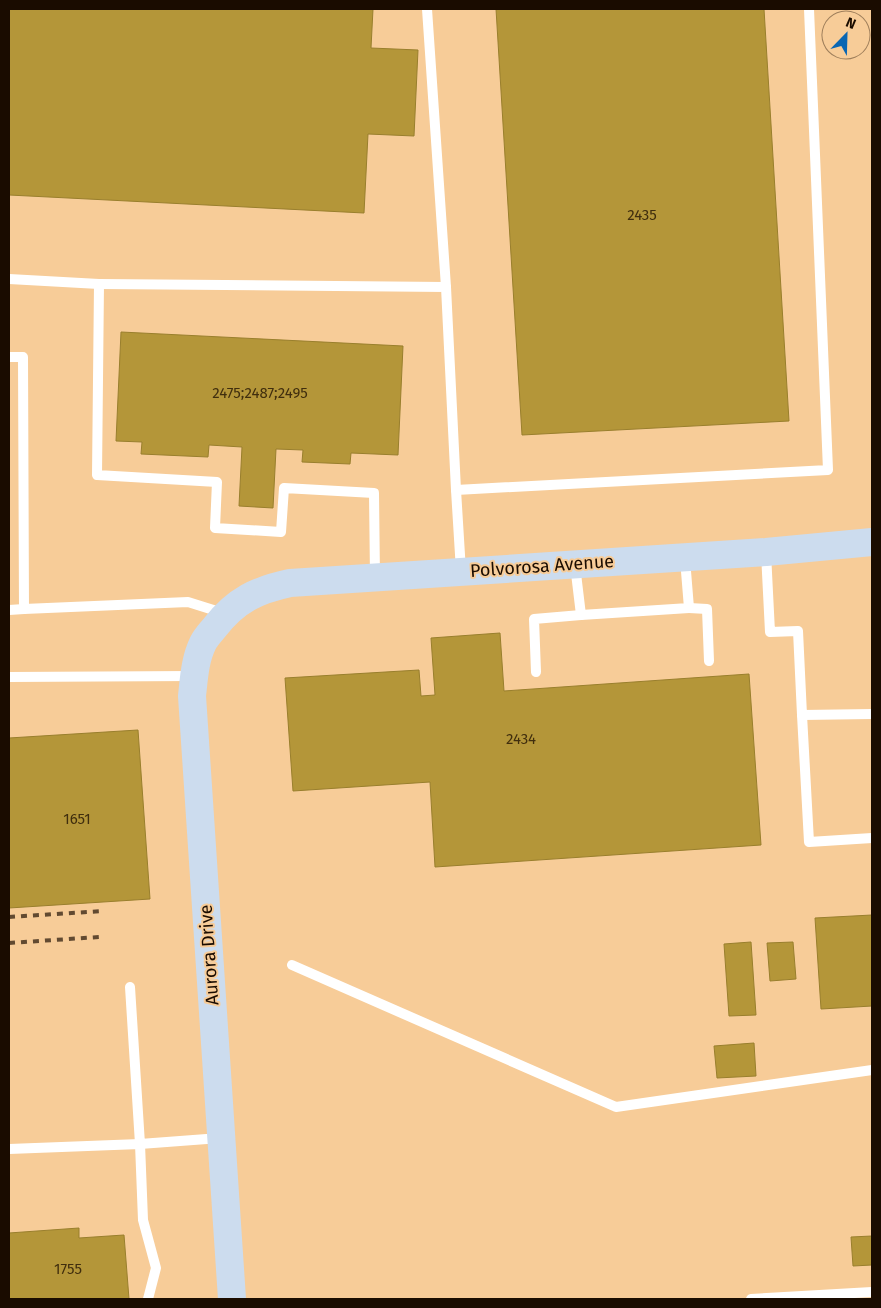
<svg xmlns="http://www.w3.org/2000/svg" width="881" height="1308" font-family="'Fira Sans',sans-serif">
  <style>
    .building { fill: #b49639; stroke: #997f2d }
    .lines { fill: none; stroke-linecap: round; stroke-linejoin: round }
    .lane { stroke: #fff; stroke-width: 10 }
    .secondary { stroke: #ccdcee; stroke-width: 28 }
    .rail { stroke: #624a31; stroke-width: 4; stroke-dasharray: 6 6; stroke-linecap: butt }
    .labels { text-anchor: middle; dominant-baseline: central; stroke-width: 4; stroke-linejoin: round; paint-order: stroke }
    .number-label { font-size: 15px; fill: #402e0e }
    .street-label { font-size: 18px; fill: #1a0c00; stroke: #f7cc98 }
  </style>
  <rect width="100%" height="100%" fill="#f7cc98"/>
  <!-- building -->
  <g class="building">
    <path d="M 9,9 L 373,9 L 371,48 L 418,50 L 414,136 L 368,134 L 364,213 L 9,195 Z"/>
    <path d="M 496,9 L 764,9 L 789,421 L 522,435 Z"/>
    <path d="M 121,332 L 403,346 L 398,455 L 351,453 L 350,464 L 302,462 L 303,450 L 276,449 L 273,508 L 239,506 L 242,447 L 209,445 L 208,457 L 141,454 L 142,442 L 116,441 Z"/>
    <path d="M 500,633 L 504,691 L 749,674 L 761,845 L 435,867 L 430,782 L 293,791 L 285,678 L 419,670 L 421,696 L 435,695 L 431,638 Z"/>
    <path d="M 138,730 L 150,899 L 9,908 L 9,738 Z"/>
    <path d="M 872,915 L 872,1006 L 821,1009 L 815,918 Z"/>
    <path d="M 751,942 L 756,1015 L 729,1016 L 724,944 Z"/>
    <path d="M 793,942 L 796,979 L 770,981 L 767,943 Z"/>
    <path d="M 754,1043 L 756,1076 L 717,1078 L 714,1046 Z"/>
    <path d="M 79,1228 L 79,1238 L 124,1235 L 129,1299 L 9,1299 L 9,1233 Z"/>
    <path d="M 872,1236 L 872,1265 L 853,1266 L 851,1237 Z"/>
  </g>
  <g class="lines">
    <!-- lane -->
    <g class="lane">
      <path d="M 427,9 L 446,287"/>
      <path d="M 9,279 L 99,284 L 97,475 L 217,482 L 215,528 L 281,532 L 284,488 L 374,493 L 375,577"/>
      <path d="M 99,284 L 446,287 L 456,490 L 828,470 L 809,9"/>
      <path d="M 9,357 L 23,357 L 24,609 L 188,602 L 223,613"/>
      <path d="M 456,490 L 461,571"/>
      <path d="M 766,553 L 770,632 L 798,631 L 802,715 L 872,714"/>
      <path d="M 575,565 L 581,615 L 689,608 L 685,559"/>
      <path d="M 689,608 L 707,609 L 709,661"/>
      <path d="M 9,610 L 24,609"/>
      <path d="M 536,672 L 534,619 L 581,615"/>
      <path d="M 9,677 L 193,676"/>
      <path d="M 802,715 L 809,842 L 872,838"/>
      <path d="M 292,965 L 616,1107 L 872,1070"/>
      <path d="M 130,987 L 140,1144 L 220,1138"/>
      <path d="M 9,1149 L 140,1144 L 143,1220 L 156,1268 L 148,1299"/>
      <path d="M 751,1299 L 872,1292"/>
    </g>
    <!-- secondary -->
    <path class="secondary" d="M 232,1299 L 192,696 C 194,678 195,659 203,643 C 206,637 211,632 215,627 C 236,600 257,590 290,583 L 766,552 L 872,542"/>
    <!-- rail -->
    <g class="rail">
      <path d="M 9,917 L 103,911"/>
      <path d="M 9,943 L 99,937"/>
    </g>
  </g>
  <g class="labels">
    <!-- number labels -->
    <g class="number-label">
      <text x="642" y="215">2435</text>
      <text x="260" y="393">2475;2487;2495</text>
      <text x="521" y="739">2434</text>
      <text x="77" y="819">1651</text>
      <text x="68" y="1269">1755</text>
    </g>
    <!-- street labels -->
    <g class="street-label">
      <text transform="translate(542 566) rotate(-4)">Polvorosa Avenue</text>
      <text transform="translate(209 955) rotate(-94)">Aurora Drive</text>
    </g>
  </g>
  <!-- border -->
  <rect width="881" height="1308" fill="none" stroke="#1a0c00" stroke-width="20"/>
  <!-- north arrow -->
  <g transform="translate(846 35) rotate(23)"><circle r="24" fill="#f7cc98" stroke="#9f7f5b"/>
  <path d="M0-4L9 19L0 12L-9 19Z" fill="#0966b3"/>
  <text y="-8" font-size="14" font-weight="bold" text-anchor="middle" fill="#1a0c00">N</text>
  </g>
</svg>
